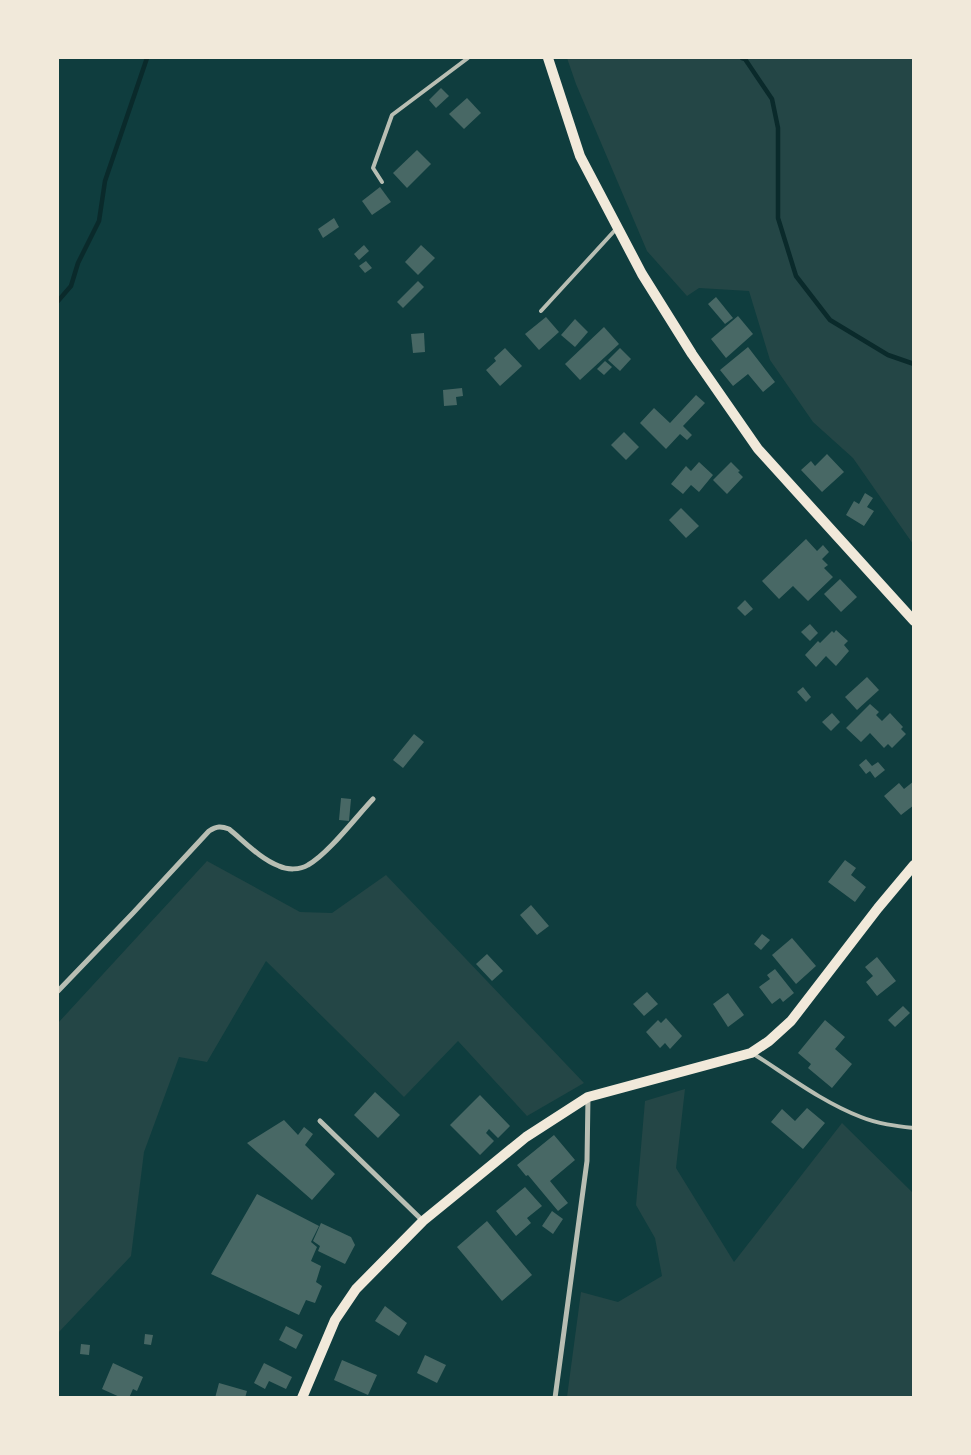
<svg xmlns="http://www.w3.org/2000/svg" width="971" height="1455" font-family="Raleway,sans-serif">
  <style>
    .green { fill: #244646 }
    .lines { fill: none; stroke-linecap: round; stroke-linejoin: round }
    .stream { stroke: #0a2a2b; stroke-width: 4.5 }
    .building { fill: #486865 }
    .service { stroke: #b8beb3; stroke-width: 4 }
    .minor { stroke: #b8beb3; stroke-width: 5 }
    .secondary { stroke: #f1e9da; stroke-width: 10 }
  </style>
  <rect width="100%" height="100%" fill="#0f3d3e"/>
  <!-- green -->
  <g class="green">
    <path d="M 567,58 L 913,58 L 913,544 L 853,458 L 813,422 L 770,360 L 749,291 L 699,288 L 687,296 L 647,251 L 576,84 Z"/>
    <path d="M 207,861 L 300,912 L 332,913 L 386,875 L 584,1083 L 527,1116 L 458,1041 L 404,1097 L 266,961 L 207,1062 L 179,1057 L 144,1152 L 131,1256 L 58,1333 L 58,1023 Z"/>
    <path d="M 685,1089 L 676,1168 L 734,1262 L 842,1123 L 913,1193 L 913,1397 L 567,1397 L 581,1292 L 618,1302 L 662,1276 L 655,1238 L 636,1205 L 645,1101 Z"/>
  </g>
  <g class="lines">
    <!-- stream -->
    <g class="stream">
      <path d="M 742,58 L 745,59 L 772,99 L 778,128 L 778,218 L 796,276 L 830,320 L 888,355 L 914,364"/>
      <path d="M 58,301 L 71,286 L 78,263 L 99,221 L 105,181 L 147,58"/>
    </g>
  </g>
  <!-- building -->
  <g class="building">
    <path d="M 441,88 L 449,96 L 436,108 L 429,100 Z"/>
    <path d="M 467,98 L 481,113 L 464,129 L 449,114 Z"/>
    <path d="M 417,150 L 431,164 L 407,188 L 393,173 Z"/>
    <path d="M 380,187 L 391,202 L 372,215 L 362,201 Z"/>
    <path d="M 334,218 L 339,227 L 323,238 L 318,229 Z"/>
    <path d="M 364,245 L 369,251 L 359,260 L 354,254 Z"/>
    <path d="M 421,245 L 435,258 L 418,275 L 405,262 Z"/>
    <path d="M 366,261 L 372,268 L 365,273 L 359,266 Z"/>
    <path d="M 418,281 L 424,287 L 403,308 L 397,302 Z"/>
    <path d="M 716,297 L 733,318 L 725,324 L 708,304 Z"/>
    <path d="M 738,316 L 753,334 L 726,358 L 711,339 Z"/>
    <path d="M 546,317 L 559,332 L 539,350 L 525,334 Z"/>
    <path d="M 575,319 L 588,332 L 575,347 L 561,335 Z"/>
    <path d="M 604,327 L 619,344 L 580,380 L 565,364 Z"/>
    <path d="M 424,333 L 425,352 L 413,353 L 411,334 Z"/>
    <path d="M 748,347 L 775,382 L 763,392 L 748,374 L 733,386 L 720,370 Z"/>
    <path d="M 505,348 L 522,366 L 500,386 L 486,370 L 496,361 L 494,358 Z"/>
    <path d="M 620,348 L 631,359 L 620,371 L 608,360 Z"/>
    <path d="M 605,361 L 612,367 L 604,375 L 597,369 Z"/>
    <path d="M 462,388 L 463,396 L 456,397 L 457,405 L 444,406 L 443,390 Z"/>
    <path d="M 696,395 L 705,403 L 683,426 L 692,435 L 687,440 L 680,434 L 666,449 L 640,423 L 654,408 L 670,423 Z"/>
    <path d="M 624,432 L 639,447 L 626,460 L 611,445 Z"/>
    <path d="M 827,454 L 844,472 L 822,492 L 801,470 L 811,461 L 815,466 Z"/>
    <path d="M 699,462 L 713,475 L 699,492 L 691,485 L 683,494 L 671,484 L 686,466 L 691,471 Z"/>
    <path d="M 731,462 L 740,471 L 738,472 L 743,477 L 727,494 L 713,480 Z"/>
    <path d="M 865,493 L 873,498 L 867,507 L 874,511 L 864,526 L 846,515 L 854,501 L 859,504 Z"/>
    <path d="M 681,508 L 699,526 L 686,538 L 669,520 Z"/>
    <path d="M 806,539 L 817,551 L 823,545 L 829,552 L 822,559 L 828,565 L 824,568 L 833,577 L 808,601 L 793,586 L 779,599 L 762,581 Z"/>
    <path d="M 840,579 L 857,597 L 841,612 L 824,594 Z"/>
    <path d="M 745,600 L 753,609 L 745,616 L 737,608 Z"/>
    <path d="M 810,624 L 818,633 L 810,641 L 801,632 Z"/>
    <path d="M 836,630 L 848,641 L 844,645 L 849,651 L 836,666 L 826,656 L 816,667 L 805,655 L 818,641 L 820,643 L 832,631 L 834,633 Z"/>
    <path d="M 867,677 L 879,690 L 857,710 L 845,697 Z"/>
    <path d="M 803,687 L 811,697 L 806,702 L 797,692 Z"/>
    <path d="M 870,704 L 879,712 L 876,715 L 882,721 L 890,713 L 903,727 L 901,729 L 906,734 L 892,748 L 888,744 L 884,748 L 870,733 L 861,742 L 846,728 Z"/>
    <path d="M 832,713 L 840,722 L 831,731 L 822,722 Z"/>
    <path d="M 414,734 L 424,742 L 403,768 L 393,760 Z"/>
    <path d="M 866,759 L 872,766 L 878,762 L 885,770 L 875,778 L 870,771 L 866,774 L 859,765 Z"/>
    <path d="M 914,781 L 914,805 L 901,815 L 884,796 L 899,783 L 904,789 Z"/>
    <path d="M 341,798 L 351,799 L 349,821 L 339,820 Z"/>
    <path d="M 845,860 L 856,868 L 851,875 L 866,887 L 855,902 L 828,882 Z"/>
    <path d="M 531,905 L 549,926 L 537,935 L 520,915 Z"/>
    <path d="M 762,934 L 770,940 L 761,950 L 754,944 Z"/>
    <path d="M 792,938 L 816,966 L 796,984 L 772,955 Z"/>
    <path d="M 487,954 L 503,971 L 492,981 L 476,964 Z"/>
    <path d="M 877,957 L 896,981 L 877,996 L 866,982 L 873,976 L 865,967 Z"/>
    <path d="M 775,969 L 794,993 L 783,1002 L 780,998 L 772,1004 L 759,987 L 770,979 L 767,975 Z"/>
    <path d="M 647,992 L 658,1004 L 644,1016 L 633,1004 Z"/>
    <path d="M 728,993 L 744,1015 L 728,1027 L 713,1004 Z"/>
    <path d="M 903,1006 L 910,1013 L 895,1027 L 888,1020 Z"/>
    <path d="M 666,1018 L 682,1036 L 670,1049 L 665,1043 L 660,1048 L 646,1032 L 658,1020 L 661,1023 Z"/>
    <path d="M 825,1020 L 845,1037 L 835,1049 L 852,1064 L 832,1088 L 808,1068 L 811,1064 L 798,1053 Z"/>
    <path d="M 375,1092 L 400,1115 L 378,1138 L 354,1115 Z"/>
    <path d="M 480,1095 L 510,1126 L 498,1138 L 489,1129 L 486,1133 L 494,1141 L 480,1155 L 450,1125 Z"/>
    <path d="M 807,1108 L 825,1123 L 803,1149 L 771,1122 L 782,1109 L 795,1121 Z"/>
    <path d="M 284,1120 L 298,1135 L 304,1127 L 313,1134 L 305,1145 L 335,1174 L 312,1200 L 247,1143 Z"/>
    <path d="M 554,1135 L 575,1160 L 550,1181 L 568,1203 L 558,1211 L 528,1175 L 526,1176 L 517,1165 Z"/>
    <path d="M 525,1187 L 542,1206 L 527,1218 L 531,1223 L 516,1236 L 496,1211 Z"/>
    <path d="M 257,1194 L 319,1226 L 311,1242 L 317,1247 L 311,1261 L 321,1266 L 316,1282 L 322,1286 L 315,1303 L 306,1300 L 299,1315 L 211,1274 Z"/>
    <path d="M 552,1211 L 563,1219 L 553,1234 L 542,1226 Z"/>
    <path d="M 487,1221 L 532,1275 L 502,1301 L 457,1247 Z"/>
    <path d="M 321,1223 L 351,1237 L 355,1245 L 345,1264 L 318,1251 L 320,1246 L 313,1241 Z"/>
    <path d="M 385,1306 L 407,1323 L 399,1336 L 375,1321 Z"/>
    <path d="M 286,1326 L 303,1335 L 296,1349 L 279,1340 Z"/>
    <path d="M 145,1334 L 153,1335 L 151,1345 L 144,1344 Z"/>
    <path d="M 81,1344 L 90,1345 L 89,1355 L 80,1354 Z"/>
    <path d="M 425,1355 L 446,1365 L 437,1383 L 417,1373 Z"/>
    <path d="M 342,1360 L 377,1375 L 368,1395 L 334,1380 Z"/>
    <path d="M 113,1363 L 143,1377 L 137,1391 L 133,1389 L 129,1398 L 122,1398 L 102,1389 Z"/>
    <path d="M 264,1363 L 292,1377 L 286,1389 L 269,1381 L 265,1389 L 254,1383 Z"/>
    <path d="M 219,1383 L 247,1391 L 245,1398 L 215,1398 Z"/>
  </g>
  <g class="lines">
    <!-- service -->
    <g class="service">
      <path d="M 382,182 L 373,168 L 392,115 L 468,58"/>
      <path d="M 541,311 L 617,228"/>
      <path d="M 752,1053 C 787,1075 822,1102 861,1117 C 878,1124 896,1126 914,1128"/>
    </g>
    <!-- minor -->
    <g class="minor">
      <path d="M 58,991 L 133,913 L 209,831 C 217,826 221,826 229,829 C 244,841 260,859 279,866 C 287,870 300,870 308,865 C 328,854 356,817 373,799"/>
      <path d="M 320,1121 L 423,1221"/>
      <path d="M 555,1398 L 587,1161 L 588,1097"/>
    </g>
    <!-- secondary -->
    <g class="secondary">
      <path d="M 548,58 L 580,156 L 642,274 L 692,354 L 758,449 L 914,621"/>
      <path d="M 302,1398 L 335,1320 L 356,1289 L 423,1221 L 526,1137 L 588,1097 L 751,1053 L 769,1041 L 791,1021 L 878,908 L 914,865"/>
    </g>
  </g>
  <!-- border -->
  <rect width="971" height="1455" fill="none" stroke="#f1e9da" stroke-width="118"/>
</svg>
